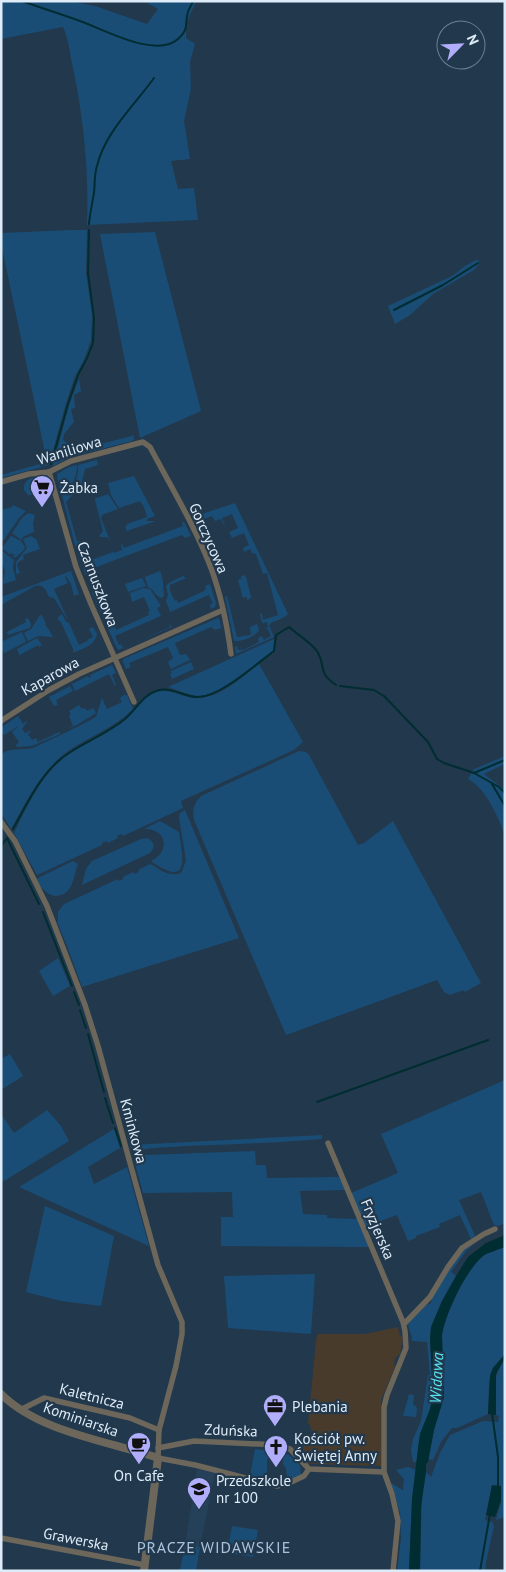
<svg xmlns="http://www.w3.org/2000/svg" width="506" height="1572" font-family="'PT Sans',sans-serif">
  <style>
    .industrial { fill: #483b2c }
    .built { fill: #25415a }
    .green { fill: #1a4d76 }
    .water { fill: #002d32 }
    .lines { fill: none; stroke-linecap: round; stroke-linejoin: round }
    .stream { stroke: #002d32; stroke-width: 2 }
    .minor { stroke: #6c675a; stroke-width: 5.5 }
    .tertiary { stroke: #6c675a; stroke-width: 8 }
    .labels { text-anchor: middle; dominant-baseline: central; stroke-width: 4.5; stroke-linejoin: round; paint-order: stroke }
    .street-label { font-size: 15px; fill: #deecf9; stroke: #22384c }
    .poi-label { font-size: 15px; fill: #deecf9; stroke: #22384c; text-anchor: start }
    .water-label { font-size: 16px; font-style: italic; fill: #58e5f4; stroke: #22384c }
    .neighbourhood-label { font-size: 16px; letter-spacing: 1px; fill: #aac4dd; stroke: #22384c }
  </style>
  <rect width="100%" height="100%" fill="#22384c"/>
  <!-- industrial -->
  <path class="industrial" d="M 398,1327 L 399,1334 L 403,1338 L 400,1354 L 396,1357 L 394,1363 L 395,1367 L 381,1400 L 381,1466 L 308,1464 L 295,1449 L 294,1442 L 312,1433 L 310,1425 L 308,1424 L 316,1340 L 318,1334 L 365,1334 Z"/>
  <!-- built -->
  <path class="built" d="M 197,1469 L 215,1473 L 200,1547 L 185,1545 Z"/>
  <!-- green -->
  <g class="green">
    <path d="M 1,1 L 70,1 L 95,6 L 147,24 L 158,9 L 144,1 L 196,1 L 186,24 L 186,38 L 195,44 L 190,62 L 191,89 L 184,121 L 190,159 L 171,161 L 178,189 L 194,188 L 198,220 L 87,225 C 89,173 84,120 73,68 C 70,55 69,40 63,27 L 1,39 Z"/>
    <path d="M 72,230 L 87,230 L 86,273 L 92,314 L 91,340 L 84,360 L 75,376 L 66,403 L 49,465 L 1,478 L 1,475 L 47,462 L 1,243 L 1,233 Z"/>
    <path d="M 155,232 L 201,411 L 140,438 L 100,234 Z"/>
    <path d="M 476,260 L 479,261 L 479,264 L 474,270 L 433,294 L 410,315 L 395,324 L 388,306 L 452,276 L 465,266 Z"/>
    <path d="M 79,379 L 81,391 L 74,395 L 75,408 L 71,409 L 74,422 L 64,434 L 63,440 L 77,450 L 132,436 L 133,434 L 134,439 L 132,441 L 70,457 L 53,466 L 69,405 Z"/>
    <path d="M 97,460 L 98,465 L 85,469 L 81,485 L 66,502 L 77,541 L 81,541 L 84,550 L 82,547 L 76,549 L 62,495 C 74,488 79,479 78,465 Z"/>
    <path d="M 77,465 C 77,478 72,487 61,494 L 59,484 L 60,483 L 58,482 L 57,474 L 69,467 Z"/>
    <path d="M 134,476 L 155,516 L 147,519 L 146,521 L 156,521 L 127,531 L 125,527 L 127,526 L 127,524 L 147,517 L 144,507 L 140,501 L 119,508 L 111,495 L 108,483 Z"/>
    <path d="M 37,477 L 40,482 L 32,495 L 28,495 L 24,490 C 23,481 29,478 37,477 Z"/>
    <path d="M 44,483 L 46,484 C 49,493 49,502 37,500 L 35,498 C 35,493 39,485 44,483 Z"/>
    <path d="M 108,494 L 118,509 L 102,515 L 101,518 L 110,541 L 107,537 L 101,537 L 99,536 L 103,531 L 95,500 L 96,497 L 97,498 Z"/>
    <path d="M 235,503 L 288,614 C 282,620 274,620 269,625 L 274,637 L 236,654 L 235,647 L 237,646 L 238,650 L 242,650 L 241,646 L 243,650 L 259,642 L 258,638 L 262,636 L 264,640 L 271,636 L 268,629 L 264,629 L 268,628 L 267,622 L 262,623 L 260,614 L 262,613 L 263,620 L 278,615 L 267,573 L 263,574 L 256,554 L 252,553 L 250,549 L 244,552 L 243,548 L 249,545 L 244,533 L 232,538 L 229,532 L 238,528 L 232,514 L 222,518 L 226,529 L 221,519 L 215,521 L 212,516 L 200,521 L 215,560 L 220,559 L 219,563 L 214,564 L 193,517 Z"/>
    <path d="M 13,505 L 26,511 L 19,518 L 4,540 L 2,541 L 1,510 L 12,507 Z"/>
    <path d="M 28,513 L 35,515 L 33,523 L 34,532 L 23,537 L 21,540 L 12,533 L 22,518 Z"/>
    <path d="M 182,522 L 184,522 L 191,536 L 185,538 L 182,535 L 174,538 L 91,569 L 92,572 L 85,575 L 81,559 L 83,563 L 113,552 L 112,549 L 114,553 L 122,550 L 121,544 L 122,544 L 124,548 L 183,526 Z"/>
    <path d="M 11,536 L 21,541 L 25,547 L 24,550 L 15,558 L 12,555 L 16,556 L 11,553 L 10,555 L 2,548 Z"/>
    <path d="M 31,536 L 36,539 L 40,549 L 23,555 L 24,559 L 18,562 L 17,565 L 20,573 L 16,574 L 16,562 L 27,548 L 23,539 Z"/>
    <path d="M 1,550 L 14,560 L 13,568 L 16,580 L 4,584 L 3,583 L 5,570 L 1,563 Z"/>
    <path d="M 71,571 L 79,594 L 74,596 L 71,584 L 66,576 L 61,579 L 65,577 L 68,583 L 54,589 L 69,622 L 54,598 L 49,597 C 46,590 44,584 35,586 L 1,605 L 1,597 Z"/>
    <path d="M 160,571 C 164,580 163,587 164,596 L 161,598 C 155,596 154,589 148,587 L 145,577 Z"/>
    <path d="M 244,575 L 246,577 L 251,597 L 250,599 L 247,600 L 247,597 L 243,598 L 238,580 L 241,579 L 241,576 Z"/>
    <path d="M 183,576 L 186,578 L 170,585 L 170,591 L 175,601 L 177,600 L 178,603 L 204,591 L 206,589 L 205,586 L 210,584 L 216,603 L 215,607 L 211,609 L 210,605 L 213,603 L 209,595 L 170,612 L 166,601 L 168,595 L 166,586 L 170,582 Z"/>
    <path d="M 142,578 L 146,586 L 128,592 L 125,584 Z"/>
    <path d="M 143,588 L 150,589 L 161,606 L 157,608 L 161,616 L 115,636 L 119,645 L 121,644 L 123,648 L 170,627 L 169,623 L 172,627 L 118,650 L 108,629 L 115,627 L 116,630 L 149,615 L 148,612 L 150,611 L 144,597 L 132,602 L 130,593 Z"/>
    <path d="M 96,590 L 110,621 L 106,623 L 92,593 Z"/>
    <path d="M 227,596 L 237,637 L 250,635 L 251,634 L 250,627 L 257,624 L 259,630 C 255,637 242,642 234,641 L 225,597 Z"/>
    <path d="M 41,614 L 46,623 L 45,624 L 47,628 L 48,628 L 53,637 L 38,636 L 28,641 L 24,633 L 31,629 Z"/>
    <path d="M 62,614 L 66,622 L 69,623 L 79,645 L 87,641 L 89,644 L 87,640 L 93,637 L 89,629 L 93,627 L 97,634 C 95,646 83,648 73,653 L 73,649 L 61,622 L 58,620 L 59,616 Z"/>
    <path d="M 28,618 L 31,624 L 30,628 L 8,635 L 7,632 L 26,622 L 25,619 Z"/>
    <path d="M 218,618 L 220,621 L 221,628 L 215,630 L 211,627 L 175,643 L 180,655 L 186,654 L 190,660 L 171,669 L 168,662 L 173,658 L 168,647 L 129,663 L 131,667 L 126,669 L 123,662 L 123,659 Z"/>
    <path d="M 22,632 L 26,642 L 4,653 L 1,648 L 1,642 Z"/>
    <path d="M 37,638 L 42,645 L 39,647 L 38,645 L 20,655 L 20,657 L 17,649 Z"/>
    <path d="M 274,639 L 273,651 C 256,663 218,697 198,696 C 187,695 178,690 168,687 Z"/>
    <path d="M 191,662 L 194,669 L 172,679 L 170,674 L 172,673 L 171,671 Z"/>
    <path d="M 259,664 L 303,742 L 294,750 L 181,801 L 183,808 L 123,836 L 122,834 L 117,836 L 118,838 L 108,843 L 107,841 L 102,843 L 102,845 L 37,875 L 14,833 C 29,802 44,769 73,751 C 90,740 110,733 125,719 C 135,711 143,696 156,692 C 170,688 180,696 193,698 C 217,701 241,678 259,664 Z"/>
    <path d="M 112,665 L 116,673 L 112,675 L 116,685 L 115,686 L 109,674 L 75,691 L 72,684 L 88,676 L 89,678 L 91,677 L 90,675 Z"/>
    <path d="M 70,686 L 73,691 L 56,700 L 58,705 L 54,706 L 49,697 Z"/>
    <path d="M 124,695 L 127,695 L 133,709 C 114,728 90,736 68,751 C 41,770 27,801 11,829 L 1,813 L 1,754 C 12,747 20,751 33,748 L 75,728 L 96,717 L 102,698 L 107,709 L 122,702 L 120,698 Z"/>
    <path d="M 79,705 L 81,708 L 86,709 L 87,711 L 93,708 L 96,713 L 77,725 L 66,730 L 73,726 L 69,716 L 71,714 L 69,711 Z"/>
    <path d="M 18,716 L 23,724 L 27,721 L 27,722 L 22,729 L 25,733 L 32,730 L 28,734 L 32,740 L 36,738 L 38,742 L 59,732 L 60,734 L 32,746 L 17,747 L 16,745 L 19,742 L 12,732 L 20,725 L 4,735 L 1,731 L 1,728 Z"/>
    <path d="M 299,751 L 306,752 L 309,755 L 358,845 L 364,843 L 393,821 L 481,983 L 465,992 L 464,990 L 450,995 L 444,992 L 437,980 L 286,1035 L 194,820 C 192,809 194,804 201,796 Z"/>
    <path d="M 505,756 L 505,764 L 484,774 L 505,790 L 505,835 C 497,815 487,790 468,779 L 474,769 Z"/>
    <path d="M 185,810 L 239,938 L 82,987 L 67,946 L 57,922 L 58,921 L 58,912 L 64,904 L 118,879 L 119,881 L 123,879 L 123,877 L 133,872 L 134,874 L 139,872 L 138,870 L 150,864 C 161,870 168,877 181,873 L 186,861 L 179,817 L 180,813 Z"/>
    <path d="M 160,821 L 179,832 C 180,842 190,879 169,871 C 163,869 156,865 151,861 C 171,852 167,828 144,829 Z"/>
    <path d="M 147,838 C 154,841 156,847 150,853 L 82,885 L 86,869 L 92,861 L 141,839 Z"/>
    <path d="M 73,861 L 78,864 C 73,876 74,895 56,896 C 50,896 46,892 42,888 L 41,888 L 36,879 Z"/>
    <path d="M 58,958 L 70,986 L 53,996 L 39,971 Z"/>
    <path d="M 10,1054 L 23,1076 L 1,1090 L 1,1059 Z"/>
    <path d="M 505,1080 L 505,1223 L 498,1226 L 494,1225 L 481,1192 L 459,1200 L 475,1236 L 471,1239 L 460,1215 L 439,1224 L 440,1227 L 416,1236 L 416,1238 L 408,1241 L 397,1215 L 366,1226 L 351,1193 L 398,1173 L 381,1134 Z"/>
    <path d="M 47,1110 L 61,1126 L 69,1141 L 4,1181 L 1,1180 L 1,1114 L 14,1133 Z"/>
    <path d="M 114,1129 L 120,1148 L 88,1167 L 94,1184 L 127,1167 L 149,1246 L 19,1187 Z"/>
    <path d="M 322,1135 L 322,1139 C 276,1143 231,1144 185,1146 C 168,1148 148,1146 132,1153 L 130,1145 Z"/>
    <path d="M 255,1151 L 256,1165 L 266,1165 L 267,1178 L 339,1177 L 345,1190 L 300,1191 L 303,1214 L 327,1215 L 327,1218 L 357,1219 L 369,1247 L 221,1246 L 221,1217 L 233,1217 L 232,1192 L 143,1193 L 134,1160 L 145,1155 Z"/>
    <path d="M 45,1206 L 114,1236 L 101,1306 L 61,1301 L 26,1292 Z"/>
    <path d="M 476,1242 L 466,1251 L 451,1272 L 456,1276 L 455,1278 L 442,1301 L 431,1327 L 430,1339 L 433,1395 L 430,1409 L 420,1434 L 417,1462 L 413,1462 L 411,1450 L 413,1439 L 421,1421 L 428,1375 L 430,1375 L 427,1342 L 412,1341 C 412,1334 409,1330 408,1324 L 426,1305 L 431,1303 L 432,1298 L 453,1263 L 463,1250 Z"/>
    <path d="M 505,1247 L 505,1354 L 493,1368 L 489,1383 L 488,1414 L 457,1428 L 452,1428 L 441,1442 L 433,1460 L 428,1459 L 434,1430 L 444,1397 L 442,1336 C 445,1314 466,1270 483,1256 C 489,1252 498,1250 505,1247 Z"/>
    <path d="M 315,1274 L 311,1334 L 228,1328 L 224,1276 Z"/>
    <path d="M 505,1359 L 505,1517 L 496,1520 L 501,1501 L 492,1485 L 485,1520 L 492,1522 L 494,1526 L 486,1562 L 485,1571 L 420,1571 L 422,1493 L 426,1472 L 431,1477 L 440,1453 L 450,1435 L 483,1421 L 498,1422 L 499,1416 L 496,1415 C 497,1395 490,1376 505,1359 Z"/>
    <path d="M 409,1394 L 414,1395 L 413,1405 L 416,1406 L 417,1410 L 416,1417 L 403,1416 Z"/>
    <path d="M 255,1449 L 269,1451 L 267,1461 L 267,1481 L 250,1476 Z"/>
    <path d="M 283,1453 L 289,1455 L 300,1465 L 301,1476 L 285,1482 L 285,1480 L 287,1478 L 286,1468 L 283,1464 Z"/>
    <path d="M 408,1467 L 416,1470 L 412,1499 L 409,1571 L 397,1571 L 401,1539 L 400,1513 L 391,1483 L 403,1490 L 404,1479 L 396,1470 Z"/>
    <path d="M 232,1526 L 258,1530 L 253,1557 L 227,1553 Z"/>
    <path d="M 185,1545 L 200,1547 L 196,1571 L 180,1571 Z"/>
  </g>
  <!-- water -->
  <g class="water">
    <path d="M 505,1235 L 505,1247 C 498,1250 489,1252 483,1256 C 466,1270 445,1314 442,1336 L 444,1397 L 434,1430 L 428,1462 L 426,1464 L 426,1472 L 421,1507 L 420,1571 L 409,1571 L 412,1499 L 418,1448 L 420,1434 L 430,1409 L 433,1395 L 430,1339 L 431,1327 L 442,1301 L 456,1276 L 468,1257 L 486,1243 Z"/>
    <path d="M 505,1354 C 505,1362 498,1368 496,1375 L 496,1415 L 488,1414 L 490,1375 L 493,1368 Z"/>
    <path d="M 492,1485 L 501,1486 L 501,1501 L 495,1517 L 486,1515 Z"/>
  </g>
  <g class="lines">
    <!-- stream -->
    <g class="stream">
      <path d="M 22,1 C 41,8 61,14 80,21 C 103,29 156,59 178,39 C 190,28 184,25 188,12 C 189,8 192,5 193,1"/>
      <path d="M 89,224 C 90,213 92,204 94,193 C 95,184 94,175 97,166 C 105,132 134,106 154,78"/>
      <path d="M 394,310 L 443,285 L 478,263"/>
      <path d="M 51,464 L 68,404 L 78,375 L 87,358 L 93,343 L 94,318 L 88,273 L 89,230"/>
      <path d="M 340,686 L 374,690 L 384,696 L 428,742 L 437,759 L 444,763 L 474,773 L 499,787 L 505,793"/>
      <path d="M 474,773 L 505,760"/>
      <path d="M 492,784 L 505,806"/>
      <path d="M 13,829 C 28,802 42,770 69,753 C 87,741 108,733 125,719 C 135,711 143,695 156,691 C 171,686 182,696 196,697 C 218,699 256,664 274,651 L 276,635 L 289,627 C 298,635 310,642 317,651 C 327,667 316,671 336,685"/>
      <path d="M 1,846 L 7,838 L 39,904"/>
      <path d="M 43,912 L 72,986"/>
      <path d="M 74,992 L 79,1005"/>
      <path d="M 80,1010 L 86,1028"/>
      <path d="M 88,1034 L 104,1092"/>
      <path d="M 105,1098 L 113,1123"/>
      <path d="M 317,1102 L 488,1040"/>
      <path d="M 115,1128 L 121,1146"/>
      <path d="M 492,1413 L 498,1457 L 498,1488"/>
      <path d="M 480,1571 L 490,1514"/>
    </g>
    <!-- minor -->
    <g class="minor">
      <path d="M 49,472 L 76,567 L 91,604 L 134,702"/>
      <path d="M 1,482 L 29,474 L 49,472 L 71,461 L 143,442 L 150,447 C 171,487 195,526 211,568 C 221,595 227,624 231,654"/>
      <path d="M 1,721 L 49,690 L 79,674 L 223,610"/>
      <path d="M 1,822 L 15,841 L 47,906 L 85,1005 L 98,1046 L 158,1265 L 182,1322 L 182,1334 L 176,1366 L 159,1430 L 158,1458 L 195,1465 L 277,1486 L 287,1484 L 304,1476 L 309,1469"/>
      <path d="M 328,1143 L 403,1322 L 405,1331 L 406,1348 L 387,1395 L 384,1407 L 384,1472 L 392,1494 L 398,1521 L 393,1571"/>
      <path d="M 404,1324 L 430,1297 L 448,1267 L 462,1248 L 484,1234 L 495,1229"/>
      <path d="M 20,1410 L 44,1398 L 130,1418 L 159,1430"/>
      <path d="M 158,1448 L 194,1441 L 278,1445 L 290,1449 L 309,1469 L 384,1472"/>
      <path d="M 1,1538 L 145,1565"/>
    </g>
    <!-- tertiary -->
    <path class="tertiary" d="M 1,1394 C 39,1432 108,1441 158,1458 L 144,1571"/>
  </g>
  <!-- icons -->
  <defs>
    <g id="supermarket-pin" transform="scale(1.25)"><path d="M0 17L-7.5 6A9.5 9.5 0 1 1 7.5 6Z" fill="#b0aefa" stroke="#22384c"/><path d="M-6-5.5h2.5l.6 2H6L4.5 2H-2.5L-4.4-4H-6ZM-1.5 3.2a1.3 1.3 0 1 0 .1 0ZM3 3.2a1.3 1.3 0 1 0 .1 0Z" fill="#111"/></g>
    <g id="office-pin" transform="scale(1.25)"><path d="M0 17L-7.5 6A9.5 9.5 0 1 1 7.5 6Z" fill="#b0aefa" stroke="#22384c"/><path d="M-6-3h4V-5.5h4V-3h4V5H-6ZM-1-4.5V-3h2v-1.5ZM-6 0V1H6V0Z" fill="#111"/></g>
    <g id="cafe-pin" transform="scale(1.25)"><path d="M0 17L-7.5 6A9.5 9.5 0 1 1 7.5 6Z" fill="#b0aefa" stroke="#22384c"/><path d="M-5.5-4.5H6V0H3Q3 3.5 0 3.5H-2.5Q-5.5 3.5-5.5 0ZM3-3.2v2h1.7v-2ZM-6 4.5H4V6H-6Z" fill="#111"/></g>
    <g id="church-pin" transform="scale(1.25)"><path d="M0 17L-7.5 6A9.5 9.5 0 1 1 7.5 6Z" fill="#b0aefa" stroke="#22384c"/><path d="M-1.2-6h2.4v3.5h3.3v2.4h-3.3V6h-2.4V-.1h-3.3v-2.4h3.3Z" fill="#111"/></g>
    <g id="school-pin" transform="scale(1.25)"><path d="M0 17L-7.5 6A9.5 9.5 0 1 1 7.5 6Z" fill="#b0aefa" stroke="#22384c"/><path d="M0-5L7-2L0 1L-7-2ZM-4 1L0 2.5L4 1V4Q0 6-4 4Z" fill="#111"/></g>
  </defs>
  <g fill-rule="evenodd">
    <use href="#supermarket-pin" x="42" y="487"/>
    <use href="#office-pin" x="275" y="1406"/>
    <use href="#cafe-pin" x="139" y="1444"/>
    <use href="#church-pin" x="276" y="1447"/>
    <use href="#school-pin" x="199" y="1489"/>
  </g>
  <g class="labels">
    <!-- street labels -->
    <g class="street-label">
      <text transform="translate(69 450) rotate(-17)">Waniliowa</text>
      <text transform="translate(209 538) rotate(66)">Gorczycowa</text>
      <text transform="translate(98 584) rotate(69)">Czarnuszkowa</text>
      <text transform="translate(50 676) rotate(-29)">Kaparowa</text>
      <text transform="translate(134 1131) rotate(75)">Kminkowa</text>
      <text transform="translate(378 1229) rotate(67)">Fryzjerska</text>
      <text transform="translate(92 1396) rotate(14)">Kaletnicza</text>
      <text transform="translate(81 1419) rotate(19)">Kominiarska</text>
      <text transform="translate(231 1430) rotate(2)">Zduńska</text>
      <text transform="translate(76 1539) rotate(11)">Grawerska</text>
    </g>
    <!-- poi labels -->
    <g class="poi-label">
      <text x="60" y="487">Żabka</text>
      <text x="292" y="1406">Plebania</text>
      <text x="294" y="1438">Kościół pw.<tspan x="294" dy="17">Świętej Anny</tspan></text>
      <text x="139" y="1475" text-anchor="middle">On Cafe</text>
      <text x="216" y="1480">Przedszkole<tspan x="216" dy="17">nr 100</tspan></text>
    </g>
    <!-- water labels -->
    <g class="water-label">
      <text transform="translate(436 1378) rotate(-87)">Widawa</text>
    </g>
    <!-- neighbourhood labels -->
    <g class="neighbourhood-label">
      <text x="214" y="1547">PRACZE WIDAWSKIE</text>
    </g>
  </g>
  <!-- border -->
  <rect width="506" height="1572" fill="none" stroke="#deecf9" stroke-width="5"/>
  <!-- north arrow -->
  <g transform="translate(461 45) rotate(66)"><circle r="24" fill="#22384c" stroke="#6d8091"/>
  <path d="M0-4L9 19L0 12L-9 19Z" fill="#b0aefa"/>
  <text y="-8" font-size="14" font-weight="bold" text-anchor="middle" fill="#deecf9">N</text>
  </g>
</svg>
